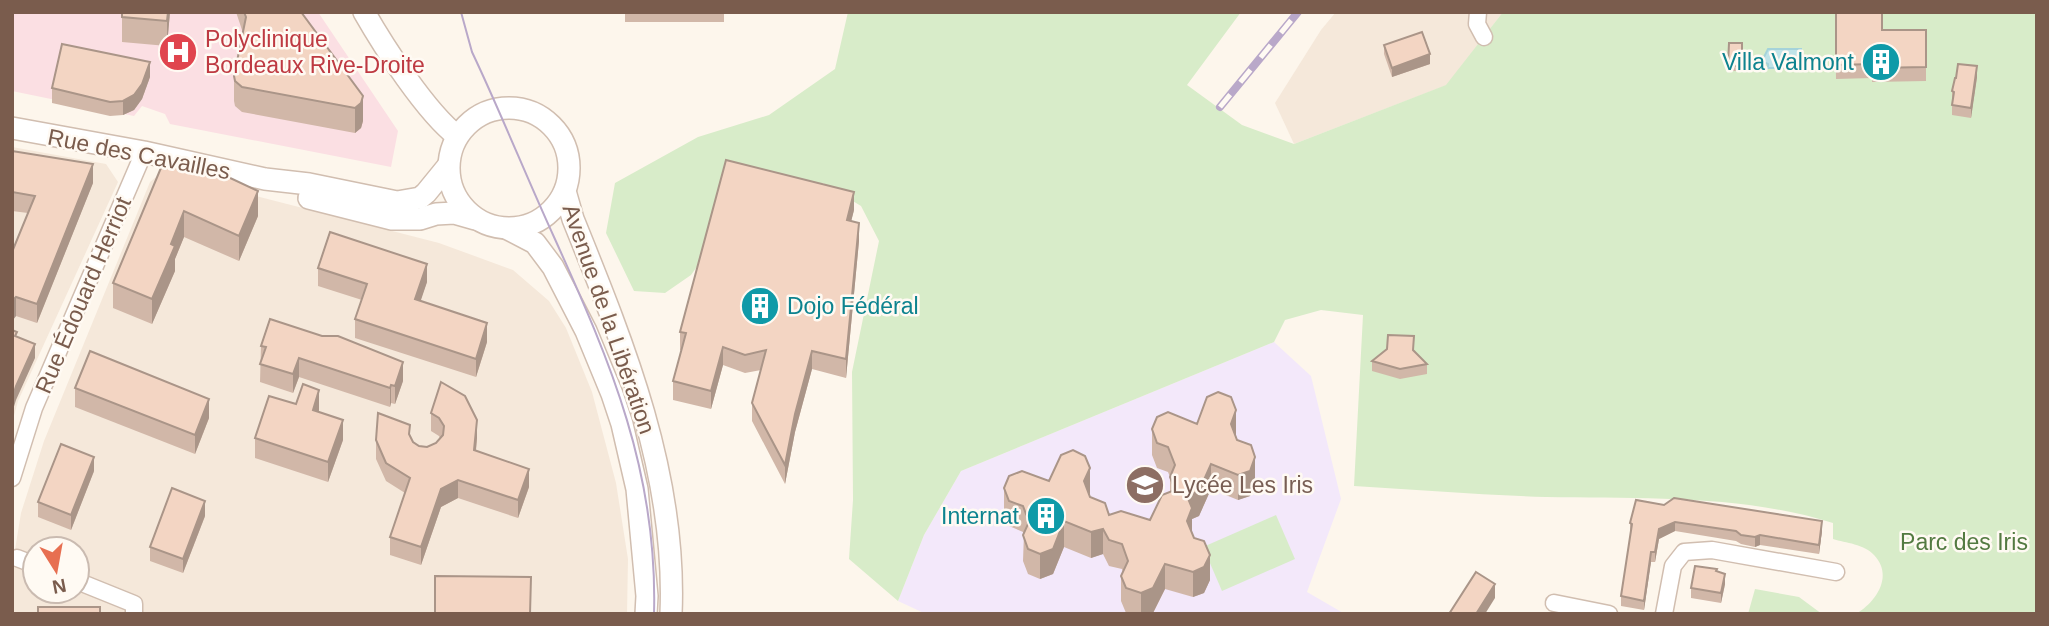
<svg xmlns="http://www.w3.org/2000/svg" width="2049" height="626" font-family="Helvetica,sans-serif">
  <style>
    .residential { fill: #f5e8da; fill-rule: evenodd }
    .education { fill: #f3e8fa }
    .medical { fill: #fbdfe3 }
    .green { fill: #d8ecc9 }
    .water { fill: #bfe3e8; stroke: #a5d3da; stroke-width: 2 }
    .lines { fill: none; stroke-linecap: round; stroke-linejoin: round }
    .minor-casing { stroke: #d1beb0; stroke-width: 19 }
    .tertiary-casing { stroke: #d1beb0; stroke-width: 24 }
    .minor { stroke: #fff; stroke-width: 16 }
    .tertiary { stroke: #fff; stroke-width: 21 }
    .tram { stroke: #b9a8c9; stroke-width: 2 }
    .rail-casing { stroke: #b9a8c9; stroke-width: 8 }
    .rail { stroke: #fffaf3; stroke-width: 5; stroke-dasharray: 16; stroke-linecap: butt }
    .wall { fill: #d1b7a8 }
    .shaded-wall { fill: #aa9588 }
    .building { fill: #f3d5c3; stroke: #aa9588; stroke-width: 2 }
    .labels { text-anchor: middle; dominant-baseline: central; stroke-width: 5; stroke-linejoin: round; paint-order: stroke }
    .health-label { font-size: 23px; fill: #be3a42; stroke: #fffaf3; text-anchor: start }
    .culture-label { font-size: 23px; fill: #0d838f; stroke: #fffaf3; text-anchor: end }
    .street-label { font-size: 23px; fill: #7a5c4d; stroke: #fffaf3 }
    .education-label { font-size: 23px; fill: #785e54; stroke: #fffaf3; text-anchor: start }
    .park-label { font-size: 23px; fill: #537a41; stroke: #fffaf3 }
  </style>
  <rect width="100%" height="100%" fill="#fdf6ec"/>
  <!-- residential -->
  <g class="residential">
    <path d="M 1336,12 L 1503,12 L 1447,85 L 1294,144 L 1275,103 L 1321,30 Z"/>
    <path d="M 12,147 L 106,164 L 118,182 L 18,401 L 12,423 Z"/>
    <path d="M 162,172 L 439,243 L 513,270 L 549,301 L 566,328 L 592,392 L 616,483 L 628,559 L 627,614 L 12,614 L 12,568 L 21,513 L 44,441 L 150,182 ZM 35,549 L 77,549 L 77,591 L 35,591 Z"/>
  </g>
  <!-- education -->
  <path class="education" d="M 1274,342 L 1311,376 L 1341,499 L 1307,592 L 1345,614 L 926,614 L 898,601 L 924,535 L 961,471 Z"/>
  <!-- medical -->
  <path class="medical" d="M 12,12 L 318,12 L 398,131 L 391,167 L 170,124 L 165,114 L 142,106 L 134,116 L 12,91 Z"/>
  <!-- green -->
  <g class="green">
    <path d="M 848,12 L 1241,12 L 1187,85 L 1242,125 L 1294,144 L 1446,85 L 1503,12 L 2037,12 L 2037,614 L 1856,614 C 1876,602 1894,576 1874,555 C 1864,544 1846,543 1833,539 L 1833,523 C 1740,494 1642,499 1546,497 C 1482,495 1418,490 1354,486 L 1363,315 L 1321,310 L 1285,320 L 1274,342 L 961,471 L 924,535 L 898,601 L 849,559 L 853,500 L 852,372 L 879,241 L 861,206 L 823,183 L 749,194 L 691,275 L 665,293 L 634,291 L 606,233 L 615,183 L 698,137 L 769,115 L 835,69 Z"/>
    <path d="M 1276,515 L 1295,559 L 1222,591 L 1203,547 Z"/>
    <path d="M 1755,589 L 1799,597 L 1822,614 L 1748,614 Z"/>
  </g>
  <!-- water -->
  <path class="water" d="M 1768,49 L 1801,49 L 1800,68 L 1768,68 L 1768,64 L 1764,62 L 1763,59 Z"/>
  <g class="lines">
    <!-- minor casing -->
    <g class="minor-casing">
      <g id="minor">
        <path d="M 1478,12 L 1477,24 L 1484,37"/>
        <path d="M 12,478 L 34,408 L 144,152"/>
        <path d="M 17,558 L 35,565"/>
        <path d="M 77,581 L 134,604 L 134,614"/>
        <path d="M 1554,603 L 1609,614"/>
        <path d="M 1664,614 L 1673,566 L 1684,552 L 1712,550 L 1836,572"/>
      </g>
    </g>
    <!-- tertiary casing -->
    <g class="tertiary-casing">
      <g id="tertiary">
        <path d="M 364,12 C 384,47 426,112 457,136"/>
        <circle cx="509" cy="168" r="60"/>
        <path d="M 12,128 L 144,152 L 265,179 L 309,184 L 397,202 L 420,198 L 426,193 L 448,166"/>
        <path d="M 565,191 L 573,219 C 624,345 677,475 671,614"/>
        <path d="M 309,198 L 392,219 L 420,219 L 436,214 L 454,213 L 475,219"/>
        <path d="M 508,229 L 535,243 L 553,267 L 586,331 L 612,394 L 622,424 L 637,489 L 647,596 L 646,614"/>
      </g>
    </g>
    <!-- minor -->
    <use href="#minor" class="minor"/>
    <!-- tertiary -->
    <use href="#tertiary" class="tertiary"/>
    <!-- tram -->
    <path class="tram" d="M 461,12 L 472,52 C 501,113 526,176 554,237 C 611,363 658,473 654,614"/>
    <!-- rail casing -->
    <g class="rail-casing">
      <path id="rail" d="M 1220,107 L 1298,12"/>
    </g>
    <!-- rail -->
    <use href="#rail" class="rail"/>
  </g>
  <!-- wall -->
  <g class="wall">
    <path d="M 122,12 L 170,12 L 167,46 L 122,42 Z"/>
    <path d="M 236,12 L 301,12 L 363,121 L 361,128 L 355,133 L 242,112 L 235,106 L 234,101 L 234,76 L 243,33 Z"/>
    <rect x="625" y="12" width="99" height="10"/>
    <path d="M 1835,12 L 1882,30 L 1926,30 L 1926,81 L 1872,82 L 1872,78 L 1836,79 Z"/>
    <path d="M 1729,43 L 1742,43 L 1742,71 L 1728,71 Z"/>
    <path d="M 1384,45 L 1430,64 L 1392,77 L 1384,54 Z"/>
    <path d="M 150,77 L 142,99 L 134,110 L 123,115 L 110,116 L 52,103 L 52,88 Z"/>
    <path d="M 1977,77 L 1971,118 L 1952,115 L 1952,91 L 1956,78 Z"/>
    <path d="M 12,151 L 93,183 L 37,323 L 16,316 L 12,320 L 12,252 L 28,213 L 12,211 Z"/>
    <path d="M 163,163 L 258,216 L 239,261 L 184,237 L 175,259 L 175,271 L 152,324 L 113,308 L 113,283 Z"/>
    <path d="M 854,210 L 851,221 L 859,241 L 846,378 L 812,369 L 795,432 L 785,484 L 752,421 L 752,403 L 761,370 L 745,373 L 723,365 L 711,409 L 673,400 L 673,381 L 681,350 L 680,350 L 680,332 Z"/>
    <path d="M 318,268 L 427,282 L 420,301 L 487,342 L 476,377 L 355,338 L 355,319 L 362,300 L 318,286 Z"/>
    <path d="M 261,346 L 403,381 L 395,404 L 391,403 L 390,407 L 299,377 L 293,393 L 260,382 Z"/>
    <path d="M 1413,350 L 1427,364 L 1427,374 L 1400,379 L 1372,371 L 1372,361 Z"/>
    <path d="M 75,388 L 209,418 L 195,454 L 75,407 Z"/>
    <path d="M 296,404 L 319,410 L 319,412 L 343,440 L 328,482 L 255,458 L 255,438 Z"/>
    <path d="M 431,413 L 477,438 L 476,451 L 529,487 L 518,518 L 458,498 L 441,507 L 421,565 L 390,555 L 390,537 L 405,493 L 386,481 L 376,459 L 376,440 L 410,436 L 413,442 L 419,446 L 427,447 L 436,443 L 440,438 L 439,436 L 431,431 Z"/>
    <path d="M 1197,424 L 1236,435 L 1236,436 L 1255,482 L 1250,496 L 1238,500 L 1211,489 L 1199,516 L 1192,519 L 1192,534 L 1210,580 L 1204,593 L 1193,597 L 1165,589 L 1153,613 L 1126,613 L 1121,601 L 1121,576 L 1123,572 L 1122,569 L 1109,566 L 1103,554 L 1091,558 L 1064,547 L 1053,574 L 1040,579 L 1028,574 L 1023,561 L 1024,533 L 1023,532 L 1009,526 L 1004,513 L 1004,488 L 1049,481 L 1090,493 L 1090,497 L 1109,515 L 1150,520 L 1170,492 L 1170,477 L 1168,472 L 1157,468 L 1152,455 L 1152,429 Z"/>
    <path d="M 94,471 L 71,530 L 38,517 L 38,502 Z"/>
    <path d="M 1636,500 L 1822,531 L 1819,554 L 1760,545 L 1755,547 L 1741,544 L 1736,541 L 1675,531 L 1659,539 L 1655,562 L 1651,562 L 1644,610 L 1621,606 L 1621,596 L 1631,533 L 1630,533 L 1630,523 Z"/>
    <path d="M 205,516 L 183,573 L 150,561 L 150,547 Z"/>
    <path d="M 1717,572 L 1725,584 L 1721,603 L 1691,598 L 1691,588 Z"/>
  </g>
  <!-- shaded-wall -->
  <g class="shaded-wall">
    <path d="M 168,12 L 170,12 L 167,46 L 167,21 Z"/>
    <path d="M 1430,54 L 1430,64 L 1392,77 L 1392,68 Z"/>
    <path d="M 150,62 L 150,77 L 142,99 L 134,110 L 123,115 L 123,101 Z"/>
    <path d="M 1977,66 L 1977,77 L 1971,118 L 1971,108 Z"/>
    <path d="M 363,96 L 363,121 L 361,128 L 355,133 L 355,108 Z"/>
    <path d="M 93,164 L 93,183 L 37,323 L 37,304 Z"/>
    <path d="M 258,191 L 258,216 L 239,261 L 239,236 Z"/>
    <path d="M 854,192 L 854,210 L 847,238 L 847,220 Z"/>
    <path d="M 184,211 L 184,237 L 175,259 L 175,271 L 152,324 L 152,299 L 171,244 Z"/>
    <path d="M 859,223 L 859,241 L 846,378 L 846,359 Z"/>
    <path d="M 427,264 L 427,282 L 415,318 L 415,299 Z"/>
    <path d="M 16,297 L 16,316 L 13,320 L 13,302 Z"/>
    <path d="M 487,323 L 487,342 L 476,377 L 476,359 Z"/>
    <path d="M 35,344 L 35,358 L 16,400 L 12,413 L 12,399 L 16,386 Z"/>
    <path d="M 723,347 L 723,365 L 711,409 L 711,391 Z"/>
    <path d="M 812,351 L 812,369 L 795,432 L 785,484 L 785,465 L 795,414 Z"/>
    <path d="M 299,358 L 299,377 L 293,393 L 293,374 Z"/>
    <path d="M 403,362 L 403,381 L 395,404 L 395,386 Z"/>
    <path d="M 391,385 L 391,403 L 390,407 L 390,388 Z"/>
    <path d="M 319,390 L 319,410 L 313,430 L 313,410 Z"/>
    <path d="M 209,399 L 209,418 L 195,454 L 195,435 Z"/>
    <path d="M 1236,410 L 1236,435 L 1231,449 L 1231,424 Z"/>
    <path d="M 343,420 L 343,440 L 328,482 L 328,462 Z"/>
    <path d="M 477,420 L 477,438 L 474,468 L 474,450 Z"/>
    <path d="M 94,457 L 94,471 L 71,530 L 71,515 Z"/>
    <path d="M 1255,457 L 1255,482 L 1250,496 L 1238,500 L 1238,475 Z"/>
    <path d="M 1211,464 L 1211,489 L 1199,516 L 1192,519 L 1192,533 L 1187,546 L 1187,496 Z"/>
    <path d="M 1090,468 L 1090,493 L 1084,506 L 1084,481 Z"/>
    <path d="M 529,469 L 529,487 L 518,518 L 518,500 Z"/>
    <path d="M 458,480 L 458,498 L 441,507 L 421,565 L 421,547 L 441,489 Z"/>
    <path d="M 205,501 L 205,516 L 183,573 L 183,559 Z"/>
    <path d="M 1064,521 L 1064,547 L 1053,574 L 1040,579 L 1040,554 Z"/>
    <path d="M 1822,521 L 1822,531 L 1819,554 L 1819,545 Z"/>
    <path d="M 1675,522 L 1675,531 L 1659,539 L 1655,562 L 1655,552 L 1659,529 Z"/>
    <path d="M 1103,529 L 1103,554 L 1091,558 L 1091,532 Z"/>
    <path d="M 1760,535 L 1760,545 L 1755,547 L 1755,537 Z"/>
    <path d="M 1651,552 L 1651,562 L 1644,610 L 1644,601 Z"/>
    <path d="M 1210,555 L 1210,580 L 1204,593 L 1193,597 L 1193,572 Z"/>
    <path d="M 1165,564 L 1165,589 L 1153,613 L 1141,614 L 1141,593 Z"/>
    <path d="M 1725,574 L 1725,584 L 1721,603 L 1721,593 Z"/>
    <path d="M 1495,584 L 1495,598 L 1485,614 L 1476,614 Z"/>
  </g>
  <!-- building -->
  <g class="building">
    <path d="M 122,12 L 168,12 L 167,21 L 122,17 Z"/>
    <path d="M 244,12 L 301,12 L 363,96 L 361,103 L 355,108 L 242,87 L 235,81 L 234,76 L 246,17 Z"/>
    <path d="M 1836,12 L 1882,12 L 1882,30 L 1926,30 L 1926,67 L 1872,68 L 1872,64 L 1836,65 Z"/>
    <path d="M 1422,32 L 1430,54 L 1392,68 L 1384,45 Z"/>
    <path d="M 1729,43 L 1742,43 L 1742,66 L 1728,66 Z"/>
    <path d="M 62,44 L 150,62 L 142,84 L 134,95 L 123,101 L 110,102 L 52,88 Z"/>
    <path d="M 1958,64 L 1977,66 L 1971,108 L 1952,105 L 1954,92 L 1952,91 L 1955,78 L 1956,78 Z"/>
    <path d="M 12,151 L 93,164 L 37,304 L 16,297 L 12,301 L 12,252 L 35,196 L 12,192 Z"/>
    <path d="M 726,160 L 854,192 L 847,220 L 859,223 L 846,359 L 812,351 L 795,414 L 785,465 L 752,403 L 766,350 L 745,355 L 723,347 L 711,391 L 673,381 L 686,333 L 680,332 Z"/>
    <path d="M 163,163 L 226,176 L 258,191 L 239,236 L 184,211 L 171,244 L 175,246 L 152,299 L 113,283 Z"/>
    <path d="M 330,232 L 427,264 L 415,299 L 487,323 L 476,359 L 355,319 L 367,284 L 318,268 Z"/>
    <path d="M 270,319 L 322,336 L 338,336 L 403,362 L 395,386 L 391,385 L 390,388 L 299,358 L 293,374 L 260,364 L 266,347 L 261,346 Z"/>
    <path d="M 12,330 L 17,332 L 15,336 L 35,344 L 16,386 L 12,399 Z"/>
    <path d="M 1388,335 L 1414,336 L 1413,350 L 1427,364 L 1400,369 L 1372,361 L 1387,349 Z"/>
    <path d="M 90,351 L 209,399 L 195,435 L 75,388 Z"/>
    <path d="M 441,382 L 465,396 L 477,420 L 474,450 L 529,469 L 518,500 L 458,480 L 441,489 L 421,547 L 390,537 L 410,478 L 386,463 L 376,440 L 378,413 L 410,425 L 409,434 L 413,442 L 419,446 L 427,447 L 436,443 L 443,435 L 444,426 L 439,418 L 431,413 Z"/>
    <path d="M 303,384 L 319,390 L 313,410 L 343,420 L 328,462 L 255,438 L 269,396 L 296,404 Z"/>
    <path d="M 1218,392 L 1231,397 L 1236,410 L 1231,424 L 1237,440 L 1251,445 L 1255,457 L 1250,471 L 1238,475 L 1211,464 L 1199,491 L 1187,496 L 1192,508 L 1187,521 L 1194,538 L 1204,541 L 1210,555 L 1204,567 L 1193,572 L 1165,564 L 1153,588 L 1141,593 L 1126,588 L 1121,576 L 1128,561 L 1122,544 L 1109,540 L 1103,529 L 1091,532 L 1064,521 L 1053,549 L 1040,554 L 1028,549 L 1023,535 L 1029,522 L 1023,506 L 1009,501 L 1004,488 L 1009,476 L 1022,471 L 1049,481 L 1061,455 L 1073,450 L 1085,456 L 1090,468 L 1084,481 L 1090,497 L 1105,503 L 1109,515 L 1121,511 L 1150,520 L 1162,495 L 1175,490 L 1170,477 L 1175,465 L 1168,447 L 1157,443 L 1152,429 L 1157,417 L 1168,412 L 1197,424 L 1207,397 Z"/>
    <path d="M 61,444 L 94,457 L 71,515 L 38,502 Z"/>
    <path d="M 172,488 L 205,501 L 183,559 L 150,547 Z"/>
    <path d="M 1674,498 L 1822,521 L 1819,545 L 1760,535 L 1755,537 L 1741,535 L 1736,531 L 1675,522 L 1659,529 L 1655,552 L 1651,552 L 1644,601 L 1621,596 L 1632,524 L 1630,523 L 1636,500 L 1664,505 Z"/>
    <path d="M 1695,566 L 1717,569 L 1716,571 L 1725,574 L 1721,593 L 1691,588 Z"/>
    <path d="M 1476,572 L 1495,584 L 1476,614 L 1449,614 Z"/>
    <path d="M 435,576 L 531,577 L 530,614 L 435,614 Z"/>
    <rect x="38" y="607" width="62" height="7"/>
  </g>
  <!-- icons -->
  <defs>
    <g id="hospital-disc" transform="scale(2.0125)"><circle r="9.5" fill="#e0444e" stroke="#fffaf3"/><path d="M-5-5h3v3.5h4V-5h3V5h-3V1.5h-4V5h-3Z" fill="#fff"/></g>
    <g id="building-disc" transform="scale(2.0125)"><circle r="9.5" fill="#0f9aa8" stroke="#fffaf3"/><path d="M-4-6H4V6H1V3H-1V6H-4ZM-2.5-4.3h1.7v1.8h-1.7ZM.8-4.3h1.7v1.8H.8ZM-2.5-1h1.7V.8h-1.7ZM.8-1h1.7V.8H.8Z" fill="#fff"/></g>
    <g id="school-disc" transform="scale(2.0125)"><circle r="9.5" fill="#8d6e63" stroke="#fffaf3"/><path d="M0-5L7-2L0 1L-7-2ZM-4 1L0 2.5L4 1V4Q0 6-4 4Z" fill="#fff"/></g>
  </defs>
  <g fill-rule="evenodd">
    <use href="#hospital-disc" x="178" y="52"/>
    <use href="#building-disc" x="1881" y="62"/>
    <use href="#building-disc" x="760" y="306"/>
    <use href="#school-disc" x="1145" y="485"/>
    <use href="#building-disc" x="1046" y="516"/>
  </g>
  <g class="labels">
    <!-- health labels -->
    <g class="health-label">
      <text x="205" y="39">Polyclinique<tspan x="205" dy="26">Bordeaux Rive-Droite</tspan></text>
    </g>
    <!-- culture labels -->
    <g class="culture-label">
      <text x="1854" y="62">Villa Valmont</text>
      <text x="787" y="306" text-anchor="start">Dojo Fédéral</text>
      <text x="1019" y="516">Internat</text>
    </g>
    <!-- street labels -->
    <g class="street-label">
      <text transform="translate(139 154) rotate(11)">Rue des Cavailles</text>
      <text transform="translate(83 295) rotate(-67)">Rue Édouard Herriot</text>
      <text transform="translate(609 319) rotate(71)">Avenue de la Libération</text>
    </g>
    <!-- education labels -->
    <g class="education-label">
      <text x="1172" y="485">Lycée Les Iris</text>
    </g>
    <!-- park labels -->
    <g class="park-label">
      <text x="1964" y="542">Parc des Iris</text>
    </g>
  </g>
  <!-- border -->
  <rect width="2049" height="626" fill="none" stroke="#7a5c4d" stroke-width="28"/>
  <!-- north arrow -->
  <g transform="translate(56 570) rotate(169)"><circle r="33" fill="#fffaf3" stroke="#cabbb1" stroke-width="2"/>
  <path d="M0-5L12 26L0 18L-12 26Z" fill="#e76f51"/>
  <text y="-10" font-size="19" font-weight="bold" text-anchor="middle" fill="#7a5c4d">N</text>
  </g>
</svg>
